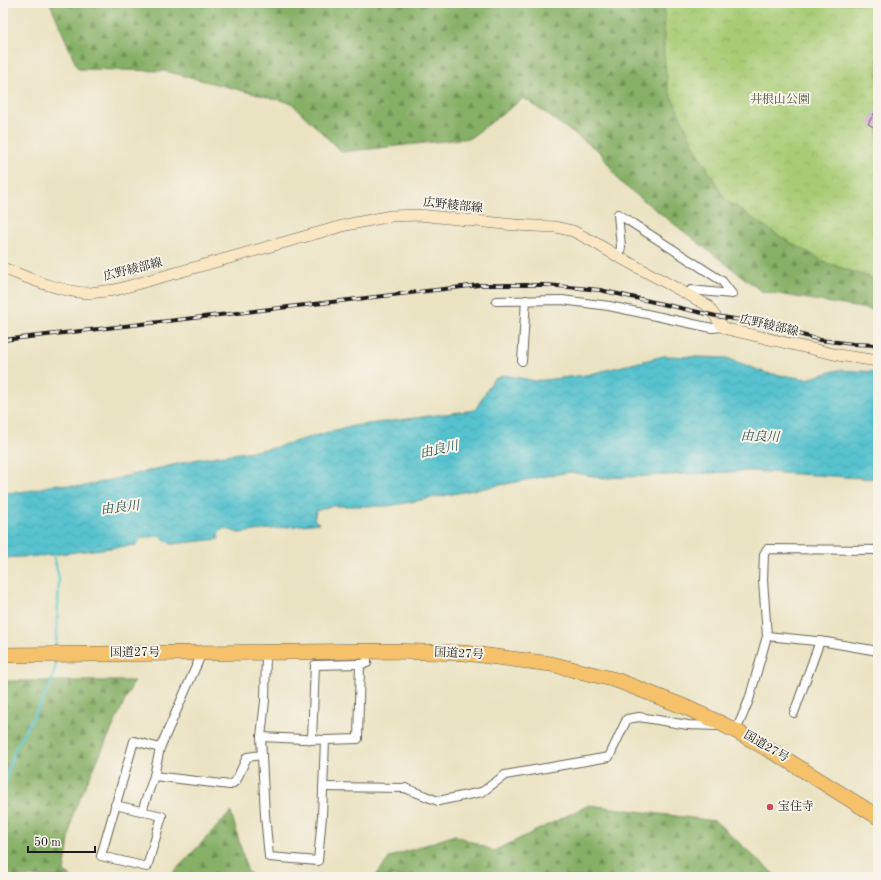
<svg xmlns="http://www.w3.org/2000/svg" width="881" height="880" font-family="'Old Standard TT','Noto Serif JP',serif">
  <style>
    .forest { fill: url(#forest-firs); stroke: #516641 }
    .park { fill: url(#park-crowns); stroke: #627448 }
    .water { fill: url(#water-waves); stroke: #396f75 }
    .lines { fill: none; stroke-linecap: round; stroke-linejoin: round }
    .stream { stroke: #56c2ce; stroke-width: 2.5 }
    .building { fill: #cc97d0 }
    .street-casing { stroke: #646256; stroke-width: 10 }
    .secondary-casing { stroke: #646256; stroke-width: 12 }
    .highway-casing { stroke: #646256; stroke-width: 16 }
    .street { stroke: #fff; stroke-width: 8 }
    .secondary { stroke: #fbe6c4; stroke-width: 11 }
    .highway { stroke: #f5c16b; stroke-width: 15 }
    .rail-casing { stroke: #1c1c1c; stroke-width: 4 }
    .rail { stroke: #f7f3e8; stroke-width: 2.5; stroke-dasharray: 8; stroke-linecap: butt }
    .poi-dot { fill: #d1495b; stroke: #f7f3e8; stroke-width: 1.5 }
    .labels { text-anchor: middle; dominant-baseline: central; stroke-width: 4; stroke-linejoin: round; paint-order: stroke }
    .park-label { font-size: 12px; fill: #4d5a3b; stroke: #f7f3e8 }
    .street-label { font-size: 12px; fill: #1c1c1c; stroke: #f7f3e8 }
    .poi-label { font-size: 12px; fill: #1c1c1c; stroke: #f7f3e8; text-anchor: start }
    .water-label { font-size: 13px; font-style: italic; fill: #30565a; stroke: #f7f3e8 }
  </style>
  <defs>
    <pattern id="forest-firs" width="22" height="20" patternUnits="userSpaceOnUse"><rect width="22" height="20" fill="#86b066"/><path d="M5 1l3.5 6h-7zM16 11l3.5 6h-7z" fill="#6d8e53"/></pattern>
    <pattern id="park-crowns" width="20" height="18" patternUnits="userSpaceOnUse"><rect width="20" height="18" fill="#a8cc75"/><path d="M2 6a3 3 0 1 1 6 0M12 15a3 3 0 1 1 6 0" fill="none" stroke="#90af65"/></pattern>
    <pattern id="water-waves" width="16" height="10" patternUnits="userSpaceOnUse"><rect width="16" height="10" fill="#56c2ce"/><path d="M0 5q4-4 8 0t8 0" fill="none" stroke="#4aa6b0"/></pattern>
  </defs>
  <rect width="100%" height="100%" fill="#f7f3e8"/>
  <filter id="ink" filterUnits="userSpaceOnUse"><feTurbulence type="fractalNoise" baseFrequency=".025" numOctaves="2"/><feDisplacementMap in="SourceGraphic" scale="8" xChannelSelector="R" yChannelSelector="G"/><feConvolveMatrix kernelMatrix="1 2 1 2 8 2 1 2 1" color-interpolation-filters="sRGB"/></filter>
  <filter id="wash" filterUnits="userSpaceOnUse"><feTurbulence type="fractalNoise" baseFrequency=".012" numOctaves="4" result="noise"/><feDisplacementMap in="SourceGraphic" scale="16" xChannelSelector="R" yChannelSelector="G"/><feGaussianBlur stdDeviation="0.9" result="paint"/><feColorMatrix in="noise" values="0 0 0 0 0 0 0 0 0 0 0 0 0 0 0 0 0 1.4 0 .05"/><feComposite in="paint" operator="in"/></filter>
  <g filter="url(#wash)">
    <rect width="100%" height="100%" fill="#eae3c2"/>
    <!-- forest -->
    <g class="forest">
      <path d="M 50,3 L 878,3 L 878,311 L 761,291 L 621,183 L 600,152 L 524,98 L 470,138 L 342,152 L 291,103 L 165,71 L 78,69 Z"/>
      <path d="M 3,681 L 134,681 L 73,813 L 64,872 L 72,877 L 3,877 Z"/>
      <path d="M 589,805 L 715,821 L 777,877 L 375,877 L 390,857 L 455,835 L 494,851 Z"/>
      <path d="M 231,812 L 247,870 L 254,877 L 169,877 Z"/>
    </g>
    <!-- park -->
    <path class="park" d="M 665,3 L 878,3 L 878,280 L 827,263 L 779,236 L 726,200 L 695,148 L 668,89 L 664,55 L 664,13 Z"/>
    <!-- water -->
    <path class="water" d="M 664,356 L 727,358 L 766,373 L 807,379 L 838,370 L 878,372 L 878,479 L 750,471 L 605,478 L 569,472 L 389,506 L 330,506 L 316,511 L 314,520 L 319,523 L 239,533 L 224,528 L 218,534 L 219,539 L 172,544 L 159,536 L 141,538 L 136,545 L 41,556 L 3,558 L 3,493 L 28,491 L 58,484 L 81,487 L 198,459 L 273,448 L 346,427 L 475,410 L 493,380 L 504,375 L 536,381 L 586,375 Z"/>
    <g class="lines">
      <!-- stream -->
      <g class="stream">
        <path d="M 53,553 L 59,578 L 56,649"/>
        <path d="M 3,798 C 6,782 8,764 15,750 C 28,720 54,693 56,660"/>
      </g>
    </g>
    <g id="blocks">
      <!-- building -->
      <path class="building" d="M 878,107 L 878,129 L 868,124 Z"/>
    </g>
  </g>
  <g filter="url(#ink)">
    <use href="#blocks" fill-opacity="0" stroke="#646256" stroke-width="1"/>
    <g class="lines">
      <!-- street casing -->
      <g class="street-casing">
        <g id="street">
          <path d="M 619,257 L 621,247 L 618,214 L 722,281 L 732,294 L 691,290 L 689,296"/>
          <path d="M 496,301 L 562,300 L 609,306 L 712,328 L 723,327"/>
          <path d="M 522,361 L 526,300"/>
          <path d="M 767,636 L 826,642 L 878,651"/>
          <path d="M 266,652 L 265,701 L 261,737 L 265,815 L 269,857 L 318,861 L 322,816 L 325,740 L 358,739 L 360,664 L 367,663 L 367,652"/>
          <path d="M 794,713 L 820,641"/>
          <path d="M 736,731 L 749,700 L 767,636 L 763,580 L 764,554 L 767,549 L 878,550"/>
          <path d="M 261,737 L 325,740"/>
          <path d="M 312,740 L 315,665 L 360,664"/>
          <path d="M 154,776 L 230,785 L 236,781 L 247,757 L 262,755"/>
          <path d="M 323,787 L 405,788 L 438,801 L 482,792 L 505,775 L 609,757 L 627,719 L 639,717 L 688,725 L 719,726"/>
          <path d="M 115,805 L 162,816 L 147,867 L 101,856 L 134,741 L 160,748"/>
          <path d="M 142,811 L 154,776 L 160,748 L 202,653"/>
        </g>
      </g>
      <!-- secondary casing -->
      <g class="secondary-casing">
        <path id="secondary" d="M 3,268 C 28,278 63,293 90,293 C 98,292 106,291 115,290 L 346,225 L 391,216 L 419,215 L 515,225 L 555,227 L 573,231 L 592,241 L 619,257 L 707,305 L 723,327 L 727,329 L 838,355 L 878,361"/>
      </g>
      <!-- highway casing -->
      <g class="highway-casing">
        <path id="highway" d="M 3,655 L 386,651 L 465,653 L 551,664 L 616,680 L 685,707 L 718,722 L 736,731 L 787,760 L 878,817"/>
      </g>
      <!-- street -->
      <use href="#street" class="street"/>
      <!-- secondary -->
      <use href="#secondary" class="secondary"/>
      <!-- highway -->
      <use href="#highway" class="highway"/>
      <!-- rail casing -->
      <g class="rail-casing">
        <path id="rail" d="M 3,340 L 479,285 L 547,285 L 600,290 L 716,316 L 759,323 L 820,340 L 853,344 L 878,345"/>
      </g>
      <!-- rail -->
      <use href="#rail" class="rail"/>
    </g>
  </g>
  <!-- markers -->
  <circle class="poi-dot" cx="770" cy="807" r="4"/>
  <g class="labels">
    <!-- park labels -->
    <g class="park-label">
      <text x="780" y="100">井根山公園</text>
    </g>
    <!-- street labels -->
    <g class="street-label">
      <text transform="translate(453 206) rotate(6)">広野綾部線</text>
      <text transform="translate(133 270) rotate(-14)">広野綾部線</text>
      <text transform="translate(769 326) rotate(13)">広野綾部線</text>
      <text x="135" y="653">国道27号</text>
      <text transform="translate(459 654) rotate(3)">国道27号</text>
      <text transform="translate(766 747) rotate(30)">国道27号</text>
    </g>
    <!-- poi labels -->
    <g class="poi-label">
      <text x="778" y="807">宝住寺</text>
    </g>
    <!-- water labels -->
    <g class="water-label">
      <text transform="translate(760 437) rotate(2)">由良川</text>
      <text transform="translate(439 450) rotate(-12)">由良川</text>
      <text transform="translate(120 508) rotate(-7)">由良川</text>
    </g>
  </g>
  <!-- margin -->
  <rect width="881" height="880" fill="none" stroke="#f7f3e8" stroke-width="16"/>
  <!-- scale -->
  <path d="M28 846v6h67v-6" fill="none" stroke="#1c1c1c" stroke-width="2"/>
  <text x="34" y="846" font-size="12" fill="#1c1c1c" stroke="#f7f3e8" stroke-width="3" paint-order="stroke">50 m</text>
</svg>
